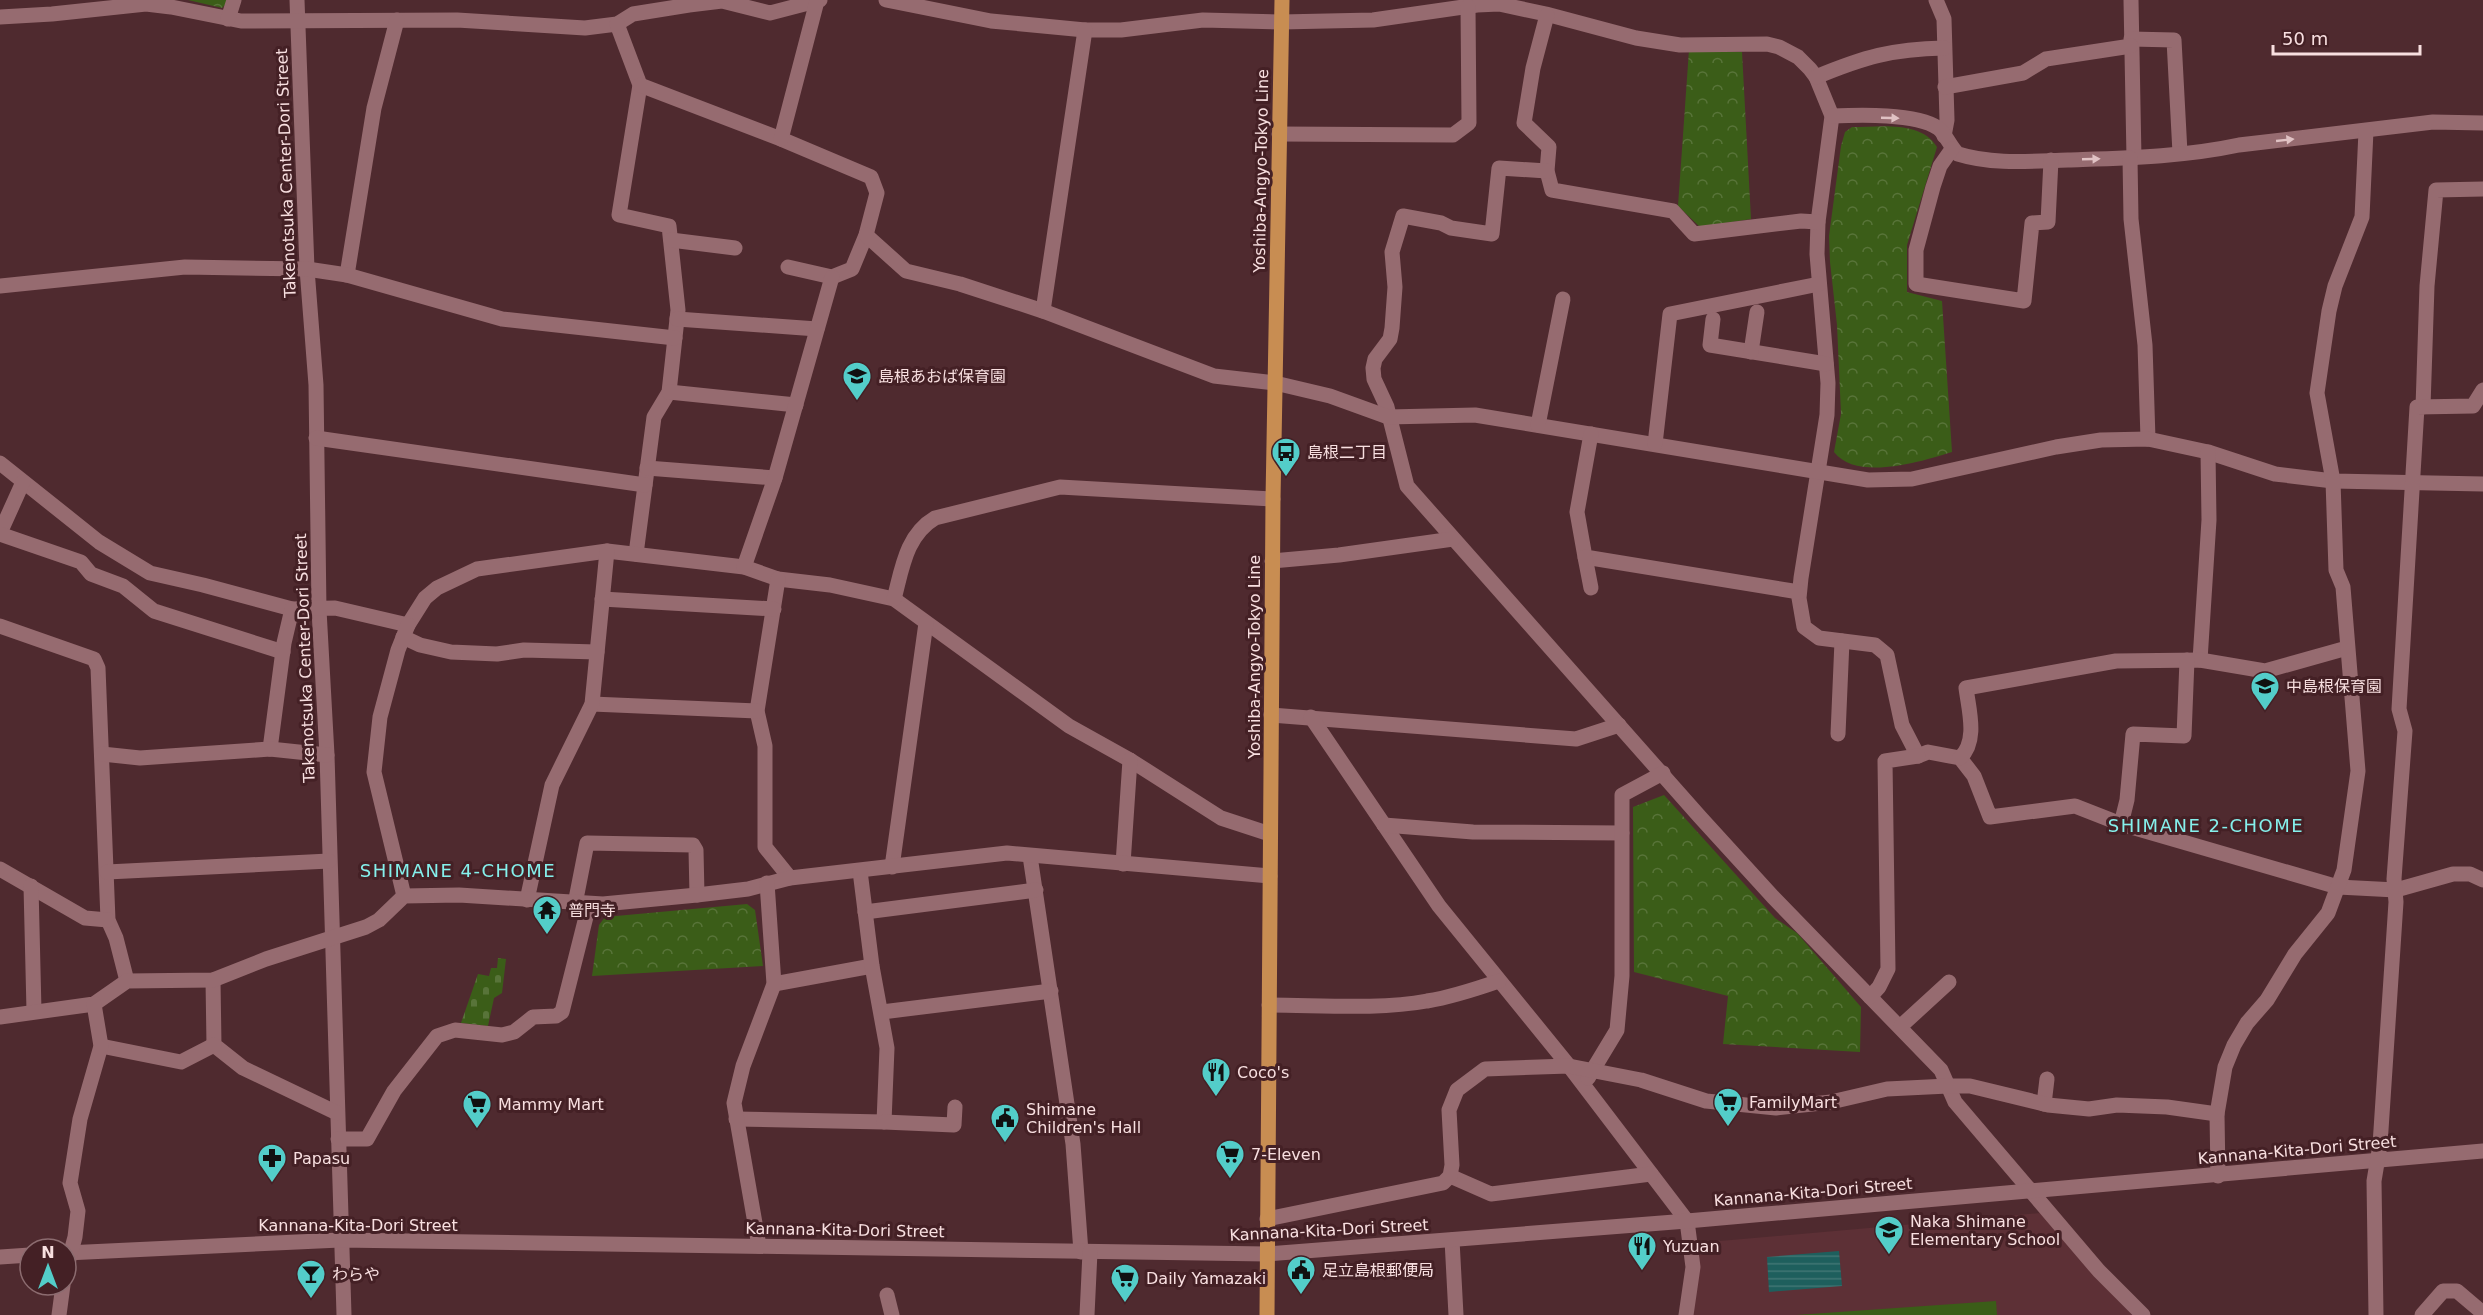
<svg xmlns="http://www.w3.org/2000/svg" width="2483" height="1315" font-family="'DejaVu Sans','Noto Sans JP',sans-serif">
  <style>
    .built { fill: #5d3036 }
    .forest { fill: url(#forest-crowns) }
    .cemetery { fill: url(#cemetery-stones) }
    .pitch { fill: #3b5d18 }
    .water { fill: url(#water-rules) }
    .lines { fill: none; stroke-linecap: round; stroke-linejoin: round }
    .minor { stroke: #966b70; stroke-width: 15 }
    .major { stroke: #c88d52; stroke-width: 15 }
    .oneway { fill: #e0c2c4 }
    .labels { text-anchor: middle; dominant-baseline: central; stroke-width: 6; stroke-linejoin: round; paint-order: stroke }
    .street-label { font-size: 16px; fill: #f8dfe0; stroke: #442025 }
    .poi-label { font-size: 16px; fill: #f8dfe0; stroke: #442025; text-anchor: start }
    .neighbourhood-label { font-size: 18px; letter-spacing: 1.5px; fill: #85f0ec; stroke: #442025 }
  </style>
  <defs>
    <pattern id="forest-crowns" width="20" height="18" patternUnits="userSpaceOnUse" patternTransform="scale(1.5)"><rect width="20" height="18" fill="#3b5d18"/><path d="M2 6a3 3 0 1 1 6 0M12 15a3 3 0 1 1 6 0" fill="none" stroke="#587439"/></pattern>
    <pattern id="cemetery-stones" width="16" height="16" patternUnits="userSpaceOnUse" patternTransform="scale(1.5)"><rect width="16" height="16" fill="#3b5d18"/><path d="M2 7V4a2 2 0 0 1 4 0v3zM10 15v-3a2 2 0 0 1 4 0v3z" fill="#587439"/></pattern>
    <pattern id="water-rules" width="6" height="5" patternUnits="userSpaceOnUse" patternTransform="scale(1.5)"><rect width="6" height="5" fill="#1e5f5d"/><path d="M0 2.5h6" fill="none" stroke="#3f7674"/></pattern>
  </defs>
  <rect width="100%" height="100%" fill="#4f2a2f"/>
  <!-- built -->
  <path class="built" d="M 2041,1213 L 2137,1315 L 1692,1315 L 1697,1243 Z"/>
  <!-- forest -->
  <g class="forest">
    <path d="M 188,0 L 230,0 L 222,8 Z"/>
    <path d="M 1689,50 L 1742,52 L 1751,219 L 1700,227 L 1678,206 Z"/>
    <path d="M 1852,127 C 1879,127 1921,120 1937,147 L 1907,245 L 1907,292 L 1942,301 L 1952,452 C 1923,461 1857,482 1834,452 L 1841,414 L 1837,325 L 1830,262 L 1829,236 L 1841,146 L 1845,132 Z"/>
    <path d="M 1664,795 L 1775,918 L 1797,933 L 1861,1007 L 1860,1052 L 1723,1044 L 1728,996 L 1634,972 L 1633,807 Z"/>
    <path d="M 747,904 L 755,910 L 763,966 L 592,976 L 599,925 L 605,917 Z"/>
  </g>
  <!-- cemetery -->
  <path class="cemetery" d="M 498,958 L 506,959 L 502,993 L 494,998 L 488,1026 L 461,1023 L 478,974 L 489,976 L 491,968 L 497,968 Z"/>
  <!-- pitch -->
  <path class="pitch" d="M 1996,1301 L 1997,1315 L 1796,1315 Z"/>
  <!-- water -->
  <path class="water" d="M 1839,1251 L 1842,1286 L 1769,1292 L 1767,1257 Z"/>
  <g class="lines">
    <!-- minor -->
    <g class="minor">
      <path d="M 297,0 L 307,269 L 316,385 L 319,610 L 327,755 L 344,1315"/>
      <path d="M 886,0 L 991,21 L 1085,30 L 1121,30 L 1203,20 L 1281,22 L 1373,20 L 1477,5 L 1499,4 L 1546,14 L 1636,38 L 1680,45 L 1767,44 L 1779,47 L 1798,57 L 1810,69 L 1816,77 L 1832,116 L 1818,222 L 1817,254 L 1828,383 L 1827,415 L 1801,578 L 1799,598 L 1804,627 L 1819,638 L 1875,645 L 1887,655 L 1902,725 L 1918,756 L 1928,752 L 1960,758 L 1974,776 L 1990,817 L 2075,806 L 2121,824 L 2338,887 L 2396,890 L 2453,874 L 2470,874 L 2483,880"/>
      <path d="M 1936,0 L 1944,19 L 1947,120 L 1944,136"/>
      <path d="M 2131,0 L 2134,158"/>
      <path d="M 1547,15 L 1533,68 L 1524,123 L 1549,147 L 1547,171 L 1552,190 L 1673,211 L 1694,234 L 1801,221 L 1818,222"/>
      <path d="M 0,17 L 52,14 L 146,4 L 171,7 L 241,21 L 457,20 L 585,28 L 617,24 L 633,14 L 689,5 L 722,1 L 770,13 L 820,0"/>
      <path d="M 228,19 L 234,0"/>
      <path d="M 617,24 L 640,85 L 619,215 L 669,226 L 678,310 L 669,392 L 654,417 L 636,554"/>
      <path d="M 2131,39 L 2174,40 L 2180,153"/>
      <path d="M 1816,77 C 1864,57 1892,49 1944,48"/>
      <path d="M 640,85 L 781,139 L 871,177 L 877,193 L 866,235 L 852,269 L 832,277 L 788,267"/>
      <path d="M 1945,87 L 2023,73 L 2046,59 L 2131,46"/>
      <path d="M 1832,116 C 1859,115 1916,113 1938,128 C 1946,134 1950,147 1958,154 C 1993,165 2032,161 2068,160 C 2125,158 2183,157 2239,145 L 2433,122 L 2483,123"/>
      <path d="M 1279,134 L 1453,135 L 1469,123 L 1468,7"/>
      <path d="M 781,139 L 817,1"/>
      <path d="M 1952,149 L 1940,166 L 1933,187 L 1916,250 L 1916,284 L 2024,301 L 2032,223 L 2048,222 L 2051,160"/>
      <path d="M 2130,158 L 2131,219 L 2145,345 L 2148,439"/>
      <path d="M 1547,171 L 1499,168 L 1492,234 L 1451,228 L 1441,223 L 1403,216 L 1392,252 L 1395,287 L 1392,328 L 1390,339 L 1375,359 L 1373,368 L 1374,379 L 1387,407 L 1407,486 L 1700,817 L 1773,897 L 1941,1070 L 1955,1102 L 2099,1271 L 2143,1315"/>
      <path d="M 866,235 L 906,271 L 960,284 L 1043,311 L 1214,376 L 1275,383 L 1330,396 L 1388,417 L 1475,415 L 1868,480 L 1912,479 L 2056,447 L 2101,440 L 2148,439 L 2208,452 L 2275,474 L 2333,481 L 2483,484"/>
      <path d="M 671,240 L 735,248"/>
      <path d="M 347,275 L 374,108 L 397,20"/>
      <path d="M 0,286 L 185,267 L 307,269 L 347,275 L 502,319 L 675,338"/>
      <path d="M 1043,311 L 1085,30"/>
      <path d="M 677,319 L 817,329"/>
      <path d="M 1713,319 L 1710,345 L 1826,364"/>
      <path d="M 1751,352 L 1757,312"/>
      <path d="M 669,392 L 796,405"/>
      <path d="M 2423,407 L 2427,286 L 2436,190 L 2483,189"/>
      <path d="M 1538,425 L 1563,299"/>
      <path d="M 1591,434 L 1577,512 L 1585,557 L 1799,592"/>
      <path d="M 316,438 L 645,485"/>
      <path d="M 1655,444 L 1670,314 L 1819,284"/>
      <path d="M 0,463 L 99,542 L 150,573 L 203,585 L 292,609 L 335,608 L 408,625 L 425,598 L 437,588 L 477,569 L 607,551 L 744,567 L 778,579 L 830,585 L 894,599 L 1069,726 L 1130,760 L 1221,818 L 1270,834"/>
      <path d="M 647,468 L 775,478"/>
      <path d="M 0,533 L 23,482"/>
      <path d="M 0,534 L 81,562 L 91,574 L 123,586 L 154,611 L 283,652"/>
      <path d="M 1585,557 L 1591,588"/>
      <path d="M 1272,561 L 1339,555 L 1453,539"/>
      <path d="M 744,567 L 775,478 L 832,277"/>
      <path d="M 778,579 L 757,711 L 765,746 L 765,847 L 790,878"/>
      <path d="M 602,599 L 774,609"/>
      <path d="M 894,599 C 902,569 906,535 935,518 L 1060,487 L 1273,499"/>
      <path d="M 0,626 L 94,659 L 98,668 L 108,920 L 116,938 L 127,981"/>
      <path d="M 403,637 L 420,645 L 451,652 L 497,654 L 524,650 L 597,652"/>
      <path d="M 2200,660 L 2209,520 L 2208,452"/>
      <path d="M 592,704 L 757,711"/>
      <path d="M 1271,715 L 1576,739 L 1619,725"/>
      <path d="M 1311,717 L 1439,906 L 1569,1066 L 1687,1221 L 1693,1267 L 1686,1315"/>
      <path d="M 1838,734 L 1842,641"/>
      <path d="M 270,749 L 284,643 L 292,609"/>
      <path d="M 102,754 L 140,758 L 270,749 L 327,755"/>
      <path d="M 1960,758 C 1978,741 1969,711 1966,688 L 2116,661 L 2200,660 L 2265,671 L 2347,648"/>
      <path d="M 2121,824 L 2127,800 L 2133,734 L 2184,736 L 2187,660"/>
      <path d="M 1384,825 L 1473,832 L 1622,833"/>
      <path d="M 1030,856 L 1073,1144 L 1081,1252"/>
      <path d="M 1123,864 L 1130,760"/>
      <path d="M 892,867 L 926,623"/>
      <path d="M 0,869 L 85,918 L 108,920"/>
      <path d="M 107,872 L 329,861"/>
      <path d="M 31,886 L 34,1011"/>
      <path d="M 404,896 L 374,772 L 380,717 L 398,650 L 408,625"/>
      <path d="M 527,900 L 552,785 L 592,704 L 607,551"/>
      <path d="M 575,904 L 587,843 L 693,845 L 696,850 L 697,895"/>
      <path d="M 865,912 L 1036,890"/>
      <path d="M 213,980 L 214,1045 L 243,1068 L 337,1113"/>
      <path d="M 774,984 L 872,966"/>
      <path d="M 1870,997 L 1879,987 L 1888,969 L 1885,761 L 1918,756"/>
      <path d="M 1269,1005 C 1319,1005 1379,1010 1427,1001 C 1452,997 1476,989 1499,981"/>
      <path d="M 882,1012 L 1051,991"/>
      <path d="M 0,1017 L 94,1004 L 127,981 L 213,980 L 266,959 L 366,927 L 379,920 L 404,896 L 459,895 L 603,904 L 697,895 L 748,889 L 790,878 L 1007,853 L 1270,876"/>
      <path d="M 1901,1026 L 1949,982"/>
      <path d="M 101,1046 L 181,1062 L 214,1045"/>
      <path d="M 1588,1078 L 1617,1030 L 1622,976 L 1622,795 L 1663,773"/>
      <path d="M 2044,1104 L 2047,1079"/>
      <path d="M 736,1119 L 884,1122 L 887,1048 L 872,966 L 860,871"/>
      <path d="M 884,1122 L 954,1125 L 955,1107"/>
      <path d="M 338,1139 L 367,1139 L 394,1091 L 437,1036 L 455,1030 L 502,1035 L 514,1032 L 533,1017 L 556,1016 L 562,1012 L 589,905"/>
      <path d="M 1450,1176 L 1491,1194 L 1651,1174"/>
      <path d="M 2218,1176 L 2217,1114 L 2225,1067 L 2234,1045 L 2247,1023 L 2267,1000 L 2295,954 L 2328,913 L 2344,870 L 2358,771 L 2343,587 L 2336,570 L 2333,481 L 2317,393 L 2329,311 L 2335,286 L 2362,217 L 2366,131"/>
      <path d="M 1267,1219 L 1443,1183 L 1450,1176 L 1452,1165 L 1449,1110 L 1457,1090 L 1485,1069 L 1569,1066 L 1641,1080 L 1706,1101 L 1776,1108 L 1831,1102 L 1887,1089 L 1948,1086 L 1970,1086 L 2048,1105 L 2089,1109 L 2117,1105 L 2167,1107 L 2217,1114"/>
      <path d="M 1452,1240 L 1456,1315"/>
      <path d="M 759,1246 L 734,1103 L 743,1066 L 774,984 L 767,883"/>
      <path d="M 66,1253 L 340,1240 L 1267,1254 L 1687,1221 L 2483,1151"/>
      <path d="M 0,1257 L 30,1255"/>
      <path d="M 66,1270 L 75,1237 L 78,1211 L 70,1183 L 80,1119 L 101,1046 L 94,1004"/>
      <path d="M 887,1295 L 892,1315"/>
      <path d="M 59,1315 L 63,1285"/>
      <path d="M 1087,1315 L 1090,1252"/>
      <path d="M 2376,1315 L 2374,1181 L 2380,1145 L 2396,902 L 2394,879 L 2405,731 L 2399,709 L 2417,407 L 2473,406 L 2483,390"/>
      <path d="M 2422,1315 L 2443,1291 L 2457,1291 L 2483,1313"/>
    </g>
    <!-- major -->
    <path class="major" d="M 1267,1315 L 1273,499 L 1282,0"/>
  </g>
  <!-- one-way arrows -->
  <defs><path id="oneway-solid" d="M-6-.8H1V-3.2L6.5 0L1 3.2V.8H-6Z" transform="scale(1.5)"/></defs>
  <g class="oneway">
    <use href="#oneway-solid" transform="translate(1890 118) rotate(2)"/>
    <use href="#oneway-solid" transform="translate(2285 140) rotate(-6)"/>
    <use href="#oneway-solid" transform="translate(2091 159) rotate(-2)"/>
  </g>
  <!-- icons -->
  <defs>
    <g id="school-pin" transform="scale(1.5)"><path d="M0 17L-7.5 6A9.5 9.5 0 1 1 7.5 6Z" fill="#53cdc9" stroke="#442025"/><path d="M0-5L7-2L0 1L-7-2ZM-4 1L0 2.5L4 1V4Q0 6-4 4Z" fill="#111"/></g>
    <g id="bus-pin" transform="scale(1.5)"><path d="M0 17L-7.5 6A9.5 9.5 0 1 1 7.5 6Z" fill="#53cdc9" stroke="#442025"/><path d="M-5-6H5V4H4V6H2V4H-2V6H-4V4H-5ZM-3.5-4V0h7V-4ZM-3.5 1.2v1.5H-2V1.2ZM2 1.2v1.5H3.5V1.2Z" fill="#111"/></g>
    <g id="temple-pin" transform="scale(1.5)"><path d="M0 17L-7.5 6A9.5 9.5 0 1 1 7.5 6Z" fill="#53cdc9" stroke="#442025"/><path d="M0-6L5-2H3V0L6.5 2.5H4V6H1.5V3h-3V6H-4V2.5H-6.5L-3 0V-2H-5Z" fill="#111"/></g>
    <g id="restaurant-pin" transform="scale(1.5)"><path d="M0 17L-7.5 6A9.5 9.5 0 1 1 7.5 6Z" fill="#53cdc9" stroke="#442025"/><path d="M-5-6h1v4h1v-4h1v4h1v-4h1v5L-1.5 .5V6h-2V.5L-5-1ZM5-6V6H3V1.5H1.5Q1.5-4 5-6Z" fill="#111"/></g>
    <g id="supermarket-pin" transform="scale(1.5)"><path d="M0 17L-7.5 6A9.5 9.5 0 1 1 7.5 6Z" fill="#53cdc9" stroke="#442025"/><path d="M-6-5.5h2.5l.6 2H6L4.5 2H-2.5L-4.4-4H-6ZM-1.5 3.2a1.3 1.3 0 1 0 .1 0ZM3 3.2a1.3 1.3 0 1 0 .1 0Z" fill="#111"/></g>
    <g id="civic-pin" transform="scale(1.5)"><path d="M0 17L-7.5 6A9.5 9.5 0 1 1 7.5 6Z" fill="#53cdc9" stroke="#442025"/><path d="M-.6-6.5H3V-4.5H.6V-3L4-1V1h2V6H-6V1h2V-1L-.6-3ZM-1.2 2.5V6h2.4V2.5Z" fill="#111"/></g>
    <g id="pharmacy-pin" transform="scale(1.5)"><path d="M0 17L-7.5 6A9.5 9.5 0 1 1 7.5 6Z" fill="#53cdc9" stroke="#442025"/><path d="M-2-6h4v4h4v4h-4v4h-4v-4h-4v-4h4Z" fill="#111"/></g>
    <g id="bar-pin" transform="scale(1.5)"><path d="M0 17L-7.5 6A9.5 9.5 0 1 1 7.5 6Z" fill="#53cdc9" stroke="#442025"/><path d="M-6-5H6L.8 .8V4.5H3.5V6h-7V4.5H-.8V.8Z" fill="#111"/></g>
  </defs>
  <g fill-rule="evenodd">
    <use href="#school-pin" x="857" y="376"/>
    <use href="#bus-pin" x="1286" y="452"/>
    <use href="#school-pin" x="2265" y="686"/>
    <use href="#temple-pin" x="547" y="910"/>
    <use href="#restaurant-pin" x="1216" y="1072"/>
    <use href="#supermarket-pin" x="1728" y="1102"/>
    <use href="#supermarket-pin" x="477" y="1104"/>
    <use href="#civic-pin" x="1005" y="1118"/>
    <use href="#supermarket-pin" x="1230" y="1154"/>
    <use href="#pharmacy-pin" x="272" y="1158"/>
    <use href="#school-pin" x="1889" y="1230"/>
    <use href="#restaurant-pin" x="1642" y="1246"/>
    <use href="#civic-pin" x="1301" y="1270"/>
    <use href="#bar-pin" x="311" y="1274"/>
    <use href="#supermarket-pin" x="1125" y="1278"/>
  </g>
  <g class="labels">
    <!-- street labels -->
    <g class="street-label">
      <text transform="translate(1261 171) rotate(-89)">Yoshiba-Angyo-Tokyo Line</text>
      <text transform="translate(286 173) rotate(-92)">Takenotsuka Center-Dori Street</text>
      <text transform="translate(1254 657) rotate(-90)">Yoshiba-Angyo-Tokyo Line</text>
      <text transform="translate(305 658) rotate(-92)">Takenotsuka Center-Dori Street</text>
      <text transform="translate(2297 1150) rotate(-5)">Kannana-Kita-Dori Street</text>
      <text transform="translate(1813 1192) rotate(-5)">Kannana-Kita-Dori Street</text>
      <text x="358" y="1225">Kannana-Kita-Dori Street</text>
      <text transform="translate(845 1230) rotate(1)">Kannana-Kita-Dori Street</text>
      <text transform="translate(1329 1230) rotate(-3)">Kannana-Kita-Dori Street</text>
    </g>
    <!-- poi labels -->
    <g class="poi-label">
      <text x="878" y="376">島根あおば保育園</text>
      <text x="1307" y="452">島根二丁目</text>
      <text x="2286" y="686">中島根保育園</text>
      <text x="568" y="910">普門寺</text>
      <text x="1237" y="1072">Coco's</text>
      <text x="1749" y="1102">FamilyMart</text>
      <text x="498" y="1104">Mammy Mart</text>
      <text x="1026" y="1109">Shimane<tspan x="1026" dy="18">Children's Hall</tspan></text>
      <text x="1251" y="1154">7-Eleven</text>
      <text x="293" y="1158">Papasu</text>
      <text x="1910" y="1221">Naka Shimane<tspan x="1910" dy="18">Elementary School</tspan></text>
      <text x="1663" y="1246">Yuzuan</text>
      <text x="1322" y="1270">足立島根郵便局</text>
      <text x="332" y="1274">わらや</text>
      <text x="1146" y="1278">Daily Yamazaki</text>
    </g>
    <!-- neighbourhood labels -->
    <g class="neighbourhood-label">
      <text x="2206" y="825">SHIMANE 2-CHOME</text>
      <text x="458" y="870">SHIMANE 4-CHOME</text>
    </g>
  </g>
  <!-- north arrow -->
  <g transform="translate(48 1267)"><circle r="28" fill="#442025" stroke="#8c6c70" stroke-width="1.5"/>
  <path d="M0-4.5L10 22L0 15L-10 22Z" fill="#53cdc9"/>
  <text y="-9" font-size="16" font-weight="bold" text-anchor="middle" fill="#f8dfe0">N</text>
  </g>
  <!-- scale -->
  <path d="M2273 45v9h147v-9" fill="none" stroke="#f8dfe0" stroke-width="3"/>
  <text x="2282" y="45" font-size="18" fill="#f8dfe0" stroke="#442025" stroke-width="4.5" paint-order="stroke">50 m</text>
</svg>
